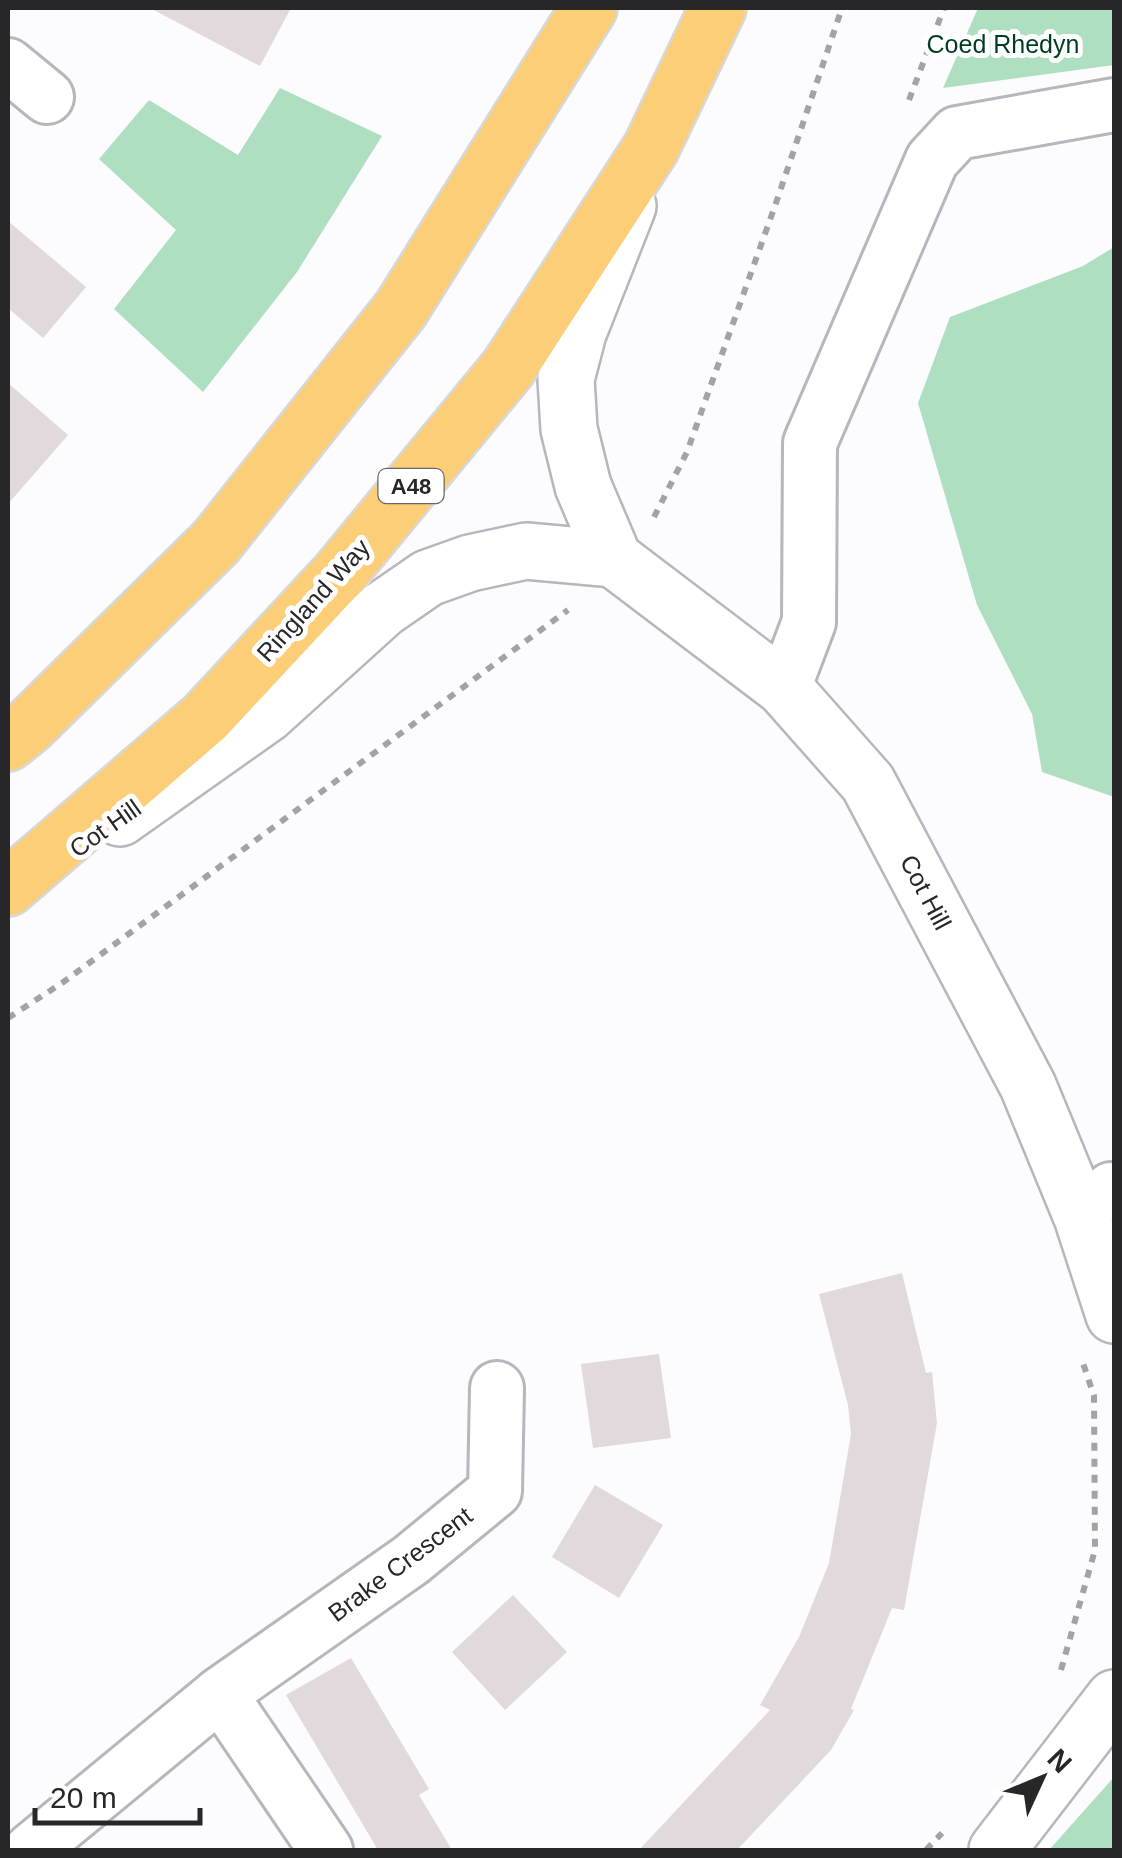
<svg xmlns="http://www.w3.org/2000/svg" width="1122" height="1858" font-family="Helvetica,sans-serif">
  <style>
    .green { fill: #afdfc1 }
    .building { fill: #e1d9dc }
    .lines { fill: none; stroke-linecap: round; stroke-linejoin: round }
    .minor-casing { stroke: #b7b6bd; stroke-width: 58 }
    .tertiary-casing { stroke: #b7b6bd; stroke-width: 60 }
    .primary-casing { stroke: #d8d8d8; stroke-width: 60 }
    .path { stroke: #a3a2a5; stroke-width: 6; stroke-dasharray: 8 8; stroke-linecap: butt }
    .minor { stroke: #fff; stroke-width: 52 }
    .tertiary { stroke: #fff; stroke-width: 55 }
    .primary { stroke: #fbce77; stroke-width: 55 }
    .labels { text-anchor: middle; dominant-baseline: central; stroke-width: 10; stroke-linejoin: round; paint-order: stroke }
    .shield { fill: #fff; stroke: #686869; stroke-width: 2.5 }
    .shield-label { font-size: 22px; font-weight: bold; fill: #272729 }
    .park-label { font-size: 25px; fill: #003c22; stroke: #fff }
    .street-label { font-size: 25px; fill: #272729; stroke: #fff }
  </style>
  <rect width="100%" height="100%" fill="#fcfbfe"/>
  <!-- green -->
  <g class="green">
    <path d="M 978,8 L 1114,8 L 1114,65 L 943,88 Z"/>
    <path d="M 280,88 L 382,136 L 297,272 L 203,392 L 114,309 L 176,230 L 99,159 L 149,100 L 238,155 Z"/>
    <path d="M 1114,247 L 1114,797 L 1042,772 L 1032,714 L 977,605 L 918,403 L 950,317 L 1083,266 Z"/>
    <path d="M 1114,1777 L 1114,1850 L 1049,1850 Z"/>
  </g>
  <!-- building -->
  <g class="building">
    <path d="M 150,8 L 291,8 L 260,66 Z"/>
    <path d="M 8,221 L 86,287 L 43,338 L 8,308 Z"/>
    <path d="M 8,383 L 68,435 L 8,504 Z"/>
    <path d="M 902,1273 L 926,1373 L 932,1372 L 937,1423 L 904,1610 L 892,1608 L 851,1709 L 854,1710 L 831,1750 L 737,1850 L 639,1850 L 770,1710 L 760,1705 L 799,1637 L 829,1563 L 851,1434 L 848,1405 L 819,1294 Z"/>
    <path d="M 659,1354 L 671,1438 L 593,1448 L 581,1364 Z"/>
    <path d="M 595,1485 L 663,1525 L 619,1598 L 552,1557 Z"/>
    <path d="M 513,1595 L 567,1652 L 505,1710 L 452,1652 Z"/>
    <path d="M 351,1658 L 429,1789 L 419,1795 L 452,1850 L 378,1850 L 286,1695 Z"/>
  </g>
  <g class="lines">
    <!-- minor casing -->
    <g class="minor-casing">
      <g id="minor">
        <path d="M 8,65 L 47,97"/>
        <path d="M 784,688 L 809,622 L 810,443 L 932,160 L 957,133 L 1114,105"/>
        <path d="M 1111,1189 L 1114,1193"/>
        <path d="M 220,1694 L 411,1560 L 495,1491 L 497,1388"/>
        <path d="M 31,1850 L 220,1694 L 326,1850"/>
      </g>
    </g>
    <!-- tertiary casing -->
    <g class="tertiary-casing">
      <g id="tertiary">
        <path d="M 628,206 L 578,333 L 566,379 L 569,429 L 583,486 L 614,559 L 784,688 L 868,783 L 1028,1086 L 1082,1217 L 1114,1315"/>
        <path d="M 120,818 L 267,714 L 383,609 L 428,578 L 470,563 L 526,551 L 614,559"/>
        <path d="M 997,1850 L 1114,1698"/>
      </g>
    </g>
    <!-- primary casing -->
    <g class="primary-casing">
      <g id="primary">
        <path d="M 8,743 L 29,726 L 216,542 L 401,309 L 589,8"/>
        <path d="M 8,888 L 205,718 L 338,575 L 509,367 L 651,148 L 718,8"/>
      </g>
    </g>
    <!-- path -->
    <g class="path">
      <path d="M 909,100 L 944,8"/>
      <path d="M 654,517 L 687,452 L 776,203 L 842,8"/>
      <path d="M 8,1018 L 62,983 L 568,610"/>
      <path d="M 1061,1670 L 1095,1550 L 1094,1396 L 1082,1360"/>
      <path d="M 926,1850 L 942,1833"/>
    </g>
    <!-- minor -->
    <use href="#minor" class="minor"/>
    <!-- tertiary -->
    <use href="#tertiary" class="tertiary"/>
    <!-- primary -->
    <use href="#primary" class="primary"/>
  </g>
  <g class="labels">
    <!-- shield labels -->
    <rect class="shield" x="378.5" y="469" width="65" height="34" rx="8"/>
    <g class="shield-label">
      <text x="411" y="486">A48</text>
    </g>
    <!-- park labels -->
    <g class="park-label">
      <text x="1003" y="44">Coed Rhedyn</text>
    </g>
    <!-- street labels -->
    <g class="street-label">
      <text transform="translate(313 600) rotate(-48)">Ringland Way</text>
      <text transform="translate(105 828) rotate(-35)">Cot Hill</text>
      <text transform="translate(926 892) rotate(62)">Cot Hill</text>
      <text transform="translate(400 1564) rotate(-37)">Brake Crescent</text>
    </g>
  </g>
  <!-- border -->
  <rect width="1122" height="1858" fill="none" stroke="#272729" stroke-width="20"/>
  <!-- north arrow -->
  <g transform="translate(1042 1778) rotate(46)" stroke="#ffffff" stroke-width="8" paint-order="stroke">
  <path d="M0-8L18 38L0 25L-18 38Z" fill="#272729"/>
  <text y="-15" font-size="28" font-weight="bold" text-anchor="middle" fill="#272729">N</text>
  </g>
  <!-- scale -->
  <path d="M35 1808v15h165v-15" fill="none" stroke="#272729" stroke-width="5"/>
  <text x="50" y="1808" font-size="30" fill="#272729" stroke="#ffffff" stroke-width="8" paint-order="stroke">20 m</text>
</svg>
